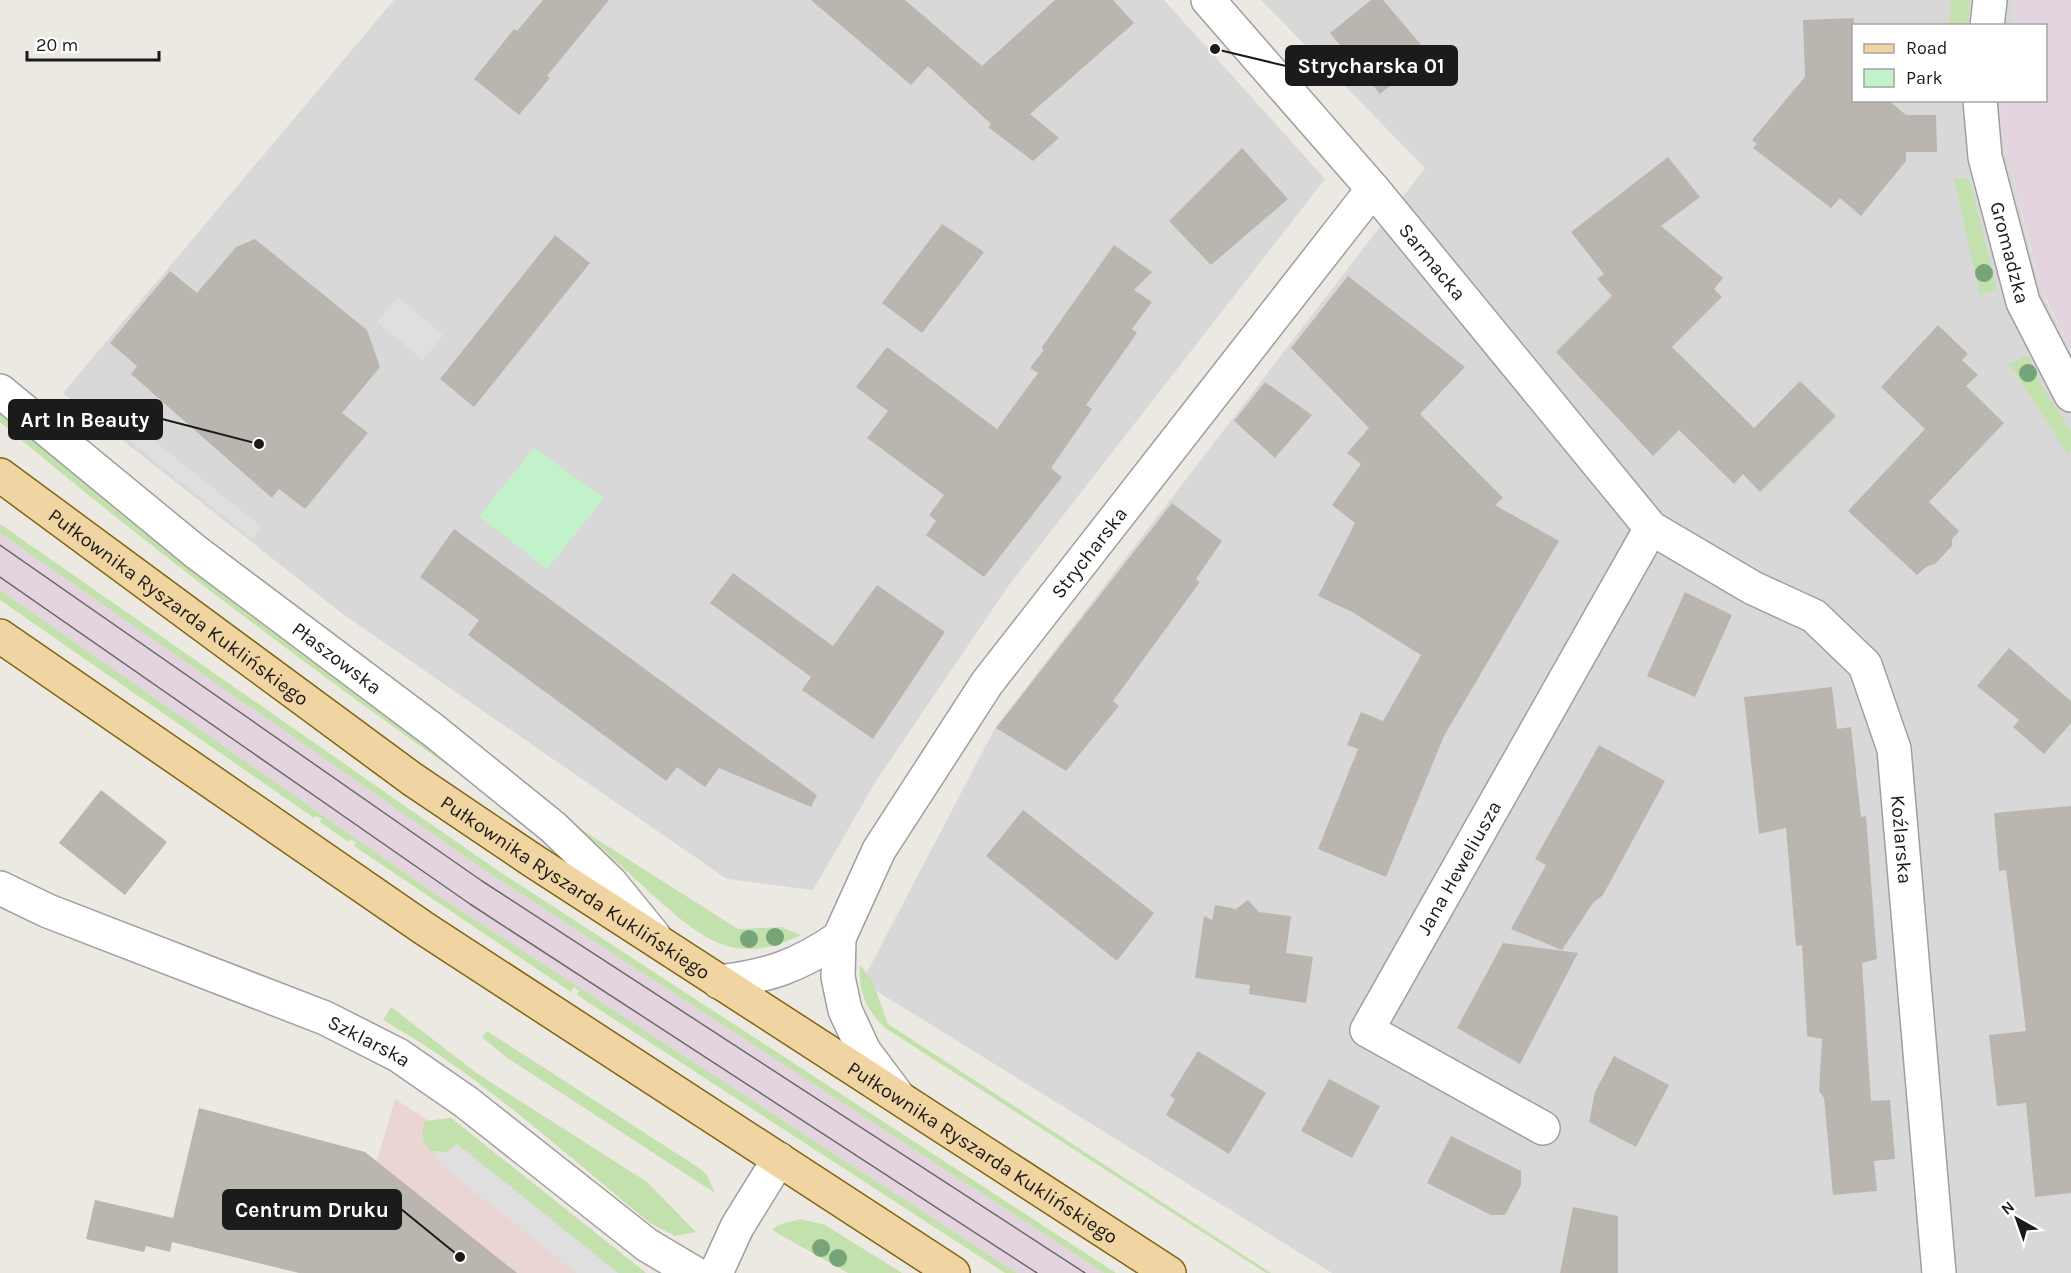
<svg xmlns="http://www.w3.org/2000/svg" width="2071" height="1273" font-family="Karla,sans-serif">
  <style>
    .residential { fill: #d9d8d8 }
    .commercial { fill: #ebd5d2 }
    .industrial { fill: #e4d4e0 }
    .grass { fill: #c3e1ac }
    .park { fill: #c2f2c9 }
    .parking { fill: #dfdfdf }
    .building { fill: #bbb5af }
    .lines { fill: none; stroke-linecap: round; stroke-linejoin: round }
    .street-casing { stroke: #9f9f9f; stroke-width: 36 }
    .primary-casing { stroke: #826410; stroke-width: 36 }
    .street { stroke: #fff; stroke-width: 33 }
    .primary { stroke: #f0d4a2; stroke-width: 33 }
    .tram { stroke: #696969; stroke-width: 1.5 }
    .tree { fill: #77a479 }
    .labels { text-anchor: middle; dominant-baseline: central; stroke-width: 6; stroke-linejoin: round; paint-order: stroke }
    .street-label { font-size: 20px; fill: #1b1b1b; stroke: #fff }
    .leader { fill: none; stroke: #1b1b1b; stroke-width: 2 }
    .callout-dot { fill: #1b1b1b; stroke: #fff; stroke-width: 2 }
    .callout { fill: #1b1b1b; stroke: #1b1b1b; stroke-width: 2 }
    .callout-label { font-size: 21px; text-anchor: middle; font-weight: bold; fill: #fff }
  </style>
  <rect width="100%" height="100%" fill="#ece9e2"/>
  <!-- residential -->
  <g class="residential">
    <path d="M 394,0 L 1164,0 L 1325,179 L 1009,585 L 876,781 L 813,890 L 727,879 L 344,615 L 63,393 Z"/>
    <path d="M 1261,0 L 2015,0 L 2011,25 L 1854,26 L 1854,100 L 2000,101 L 2001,129 L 2036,272 L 2046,301 L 2071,351 L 2071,1273 L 1332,1273 L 862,982 L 995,728 L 1425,168 Z"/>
  </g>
  <!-- commercial -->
  <path class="commercial" d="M 395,1099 L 429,1121 L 451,1118 L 646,1273 L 344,1273 Z"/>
  <!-- industrial -->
  <g class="industrial">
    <path d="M 2015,0 L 2071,0 L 2071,351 L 2040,285 L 2001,129 L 2000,101 L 2046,100 L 2046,26 L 2011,25 Z"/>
    <path d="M 0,533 L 489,873 L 1104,1273 L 1017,1273 L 431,891 L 0,590 Z"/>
  </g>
  <!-- grass -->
  <g class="grass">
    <path d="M 1951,0 L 1970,0 L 1968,25 L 1949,25 Z"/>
    <path d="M 1954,178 L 1969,179 L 1997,289 L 1980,295 Z"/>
    <path d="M 2028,355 L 2042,386 L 2071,431 L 2071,450 L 2067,453 L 2009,364 Z"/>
    <path d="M 0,412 L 208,582 L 429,747 L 485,792 C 319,675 155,553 0,422 Z"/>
    <path d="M 0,524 L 494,868 L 1116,1273 L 1104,1273 L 489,873 L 0,533 Z"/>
    <path d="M 0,590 L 431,891 L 1017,1273 L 1005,1273 L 577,995 L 579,991 L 574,987 L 571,992 L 354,846 L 356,843 L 351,839 L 348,842 L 320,822 L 322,819 L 316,816 L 314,818 L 0,600 Z"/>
    <path d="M 582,830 L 738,929 L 781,927 L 801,935 C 736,967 703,940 654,896 C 630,874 606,852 582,830 Z"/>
    <path d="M 860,965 L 872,980 L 888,1024 L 1271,1273 L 1266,1273 L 885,1028 C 866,1009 858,992 860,965 Z"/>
    <path d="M 391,1007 L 478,1074 L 647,1182 L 696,1232 L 675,1236 L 650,1223 C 564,1153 480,1075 383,1020 Z"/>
    <path d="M 487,1031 L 699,1168 L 707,1175 L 715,1193 L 506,1057 L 482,1037 Z"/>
    <path d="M 451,1118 L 646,1273 L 618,1273 L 458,1145 L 447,1152 L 431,1151 C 422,1142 420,1132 425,1121 Z"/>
    <path d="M 801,1219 L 825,1225 L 902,1273 L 848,1273 L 772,1230 L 778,1225 Z"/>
  </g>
  <!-- park -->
  <path class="park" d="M 534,448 L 604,498 L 547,569 L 479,516 Z"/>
  <!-- parking -->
  <g class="parking">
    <path d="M 398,297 L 443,335 L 423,360 L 377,322 Z"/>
    <path d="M 139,429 L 262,527 L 252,539 L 130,441 Z"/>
    <path d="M 457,1144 L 618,1273 L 576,1273 L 441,1165 L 431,1151 L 447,1152 Z"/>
  </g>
  <!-- building -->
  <g class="building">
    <path d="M 543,0 L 609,0 L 547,76 L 550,78 L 519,115 L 474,79 L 514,29 L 517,31 Z"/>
    <path d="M 811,0 L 905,0 L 982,66 L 1055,0 L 1113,0 L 1134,23 L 1030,114 L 1059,138 L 1033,161 L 988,127 L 991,124 L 928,66 L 911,85 Z"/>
    <path d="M 1371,0 L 1383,0 L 1429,54 L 1380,94 L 1330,33 Z"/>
    <path d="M 1854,18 L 1854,100 L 1888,100 L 1906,115 L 1936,115 L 1937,152 L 1906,152 L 1906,161 L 1861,216 L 1840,198 L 1831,208 L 1753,148 L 1757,144 L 1752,140 L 1805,77 L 1803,20 Z"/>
    <path d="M 1242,148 L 1288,199 L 1211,265 L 1169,221 Z"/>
    <path d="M 1668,157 L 1700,197 L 1661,226 L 1723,278 L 1714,289 L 1722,297 L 1672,347 L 1754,428 L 1800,381 L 1836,416 L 1760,492 L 1743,474 L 1734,484 L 1679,430 L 1653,456 L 1556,352 L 1612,296 L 1597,279 L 1604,274 L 1571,232 Z"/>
    <path d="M 942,224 L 984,252 L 922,333 L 882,303 Z"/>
    <path d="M 555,235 L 590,263 L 474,407 L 440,379 Z"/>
    <path d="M 255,239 L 367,330 L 380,367 L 342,413 L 368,433 L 305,509 L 279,489 L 272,498 L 131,374 L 137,366 L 110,343 L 170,271 L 197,293 L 236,247 Z"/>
    <path d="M 1114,245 L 1152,272 L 1134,290 L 1152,302 L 1132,329 L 1137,333 L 1086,405 L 1092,409 L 1051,468 L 1062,477 L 984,577 L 926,535 L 936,521 L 929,515 L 944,495 L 867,438 L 888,411 L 856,387 L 887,347 L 997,429 L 1038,373 L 1030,368 L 1043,351 L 1042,347 Z"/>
    <path d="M 1348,276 L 1465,367 L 1420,414 L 1503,498 L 1495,505 L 1559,541 L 1444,736 L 1386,877 L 1318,849 L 1358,749 L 1347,745 L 1361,712 L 1383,721 L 1421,655 L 1352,612 L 1318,596 L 1355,523 L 1332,505 L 1361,464 L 1347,453 L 1369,428 L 1291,348 Z"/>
    <path d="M 1938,325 L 1968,354 L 1962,360 L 1978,375 L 1966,386 L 2004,423 L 1929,502 L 1959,531 L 1952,539 L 1952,546 L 1935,564 L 1926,567 L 1917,575 L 1848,511 L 1925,429 L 1881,387 Z"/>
    <path d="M 1265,382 L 1312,415 L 1275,458 L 1234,421 Z"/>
    <path d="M 1172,503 L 1222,541 L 1196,579 L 1200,582 L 1113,701 L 1119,706 L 1066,771 L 996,728 Z"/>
    <path d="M 454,529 L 817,795 L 811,807 L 719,768 L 705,787 L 677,767 L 666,781 L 468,635 L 479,620 L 420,577 Z"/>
    <path d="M 733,573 L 833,646 L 877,585 L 945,632 L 873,739 L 802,690 L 811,677 L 710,603 Z"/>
    <path d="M 1685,592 L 1732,615 L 1695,697 L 1647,676 Z"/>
    <path d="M 2009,648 L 2071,701 L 2071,723 L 2044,754 L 2013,727 L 2019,720 L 1977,686 Z"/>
    <path d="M 1832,687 L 1837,729 L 1851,727 L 1861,817 L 1866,816 L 1877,959 L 1862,963 L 1871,1101 L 1890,1100 L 1895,1159 L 1874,1161 L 1877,1191 L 1833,1195 L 1824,1098 L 1819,1091 L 1822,1039 L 1807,1036 L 1802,945 L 1796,946 L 1786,828 L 1759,834 L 1744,697 Z"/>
    <path d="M 1599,745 L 1665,781 L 1603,895 L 1593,903 L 1562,950 L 1511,929 L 1546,865 L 1535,859 Z"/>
    <path d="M 101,790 L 167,842 L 125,895 L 59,843 Z"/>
    <path d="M 2071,806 L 2071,1193 L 2035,1197 L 2026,1103 L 1997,1106 L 1989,1035 L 2026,1031 L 2006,870 L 1999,871 L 1994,813 Z"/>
    <path d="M 1023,810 L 1154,913 L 1117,961 L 986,856 Z"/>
    <path d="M 1248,900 L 1259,912 L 1291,916 L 1286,953 L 1313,957 L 1306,1003 L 1249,994 L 1250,985 L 1195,978 L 1204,916 L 1212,920 L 1215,905 L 1236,909 Z"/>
    <path d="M 1503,943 L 1578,953 L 1520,1064 L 1457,1028 Z"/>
    <path d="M 1198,1051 L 1266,1093 L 1229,1154 L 1166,1115 L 1175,1099 L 1170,1096 Z"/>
    <path d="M 1614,1056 L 1669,1085 L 1636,1147 L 1589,1122 L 1595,1092 Z"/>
    <path d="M 1329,1079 L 1380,1106 L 1352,1158 L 1301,1131 Z"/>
    <path d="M 199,1108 L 365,1152 L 517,1273 L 299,1273 L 172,1242 L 170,1252 L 146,1246 L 144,1252 L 86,1239 L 95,1200 L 173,1218 Z"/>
    <path d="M 1451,1136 L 1521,1171 L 1521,1185 L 1505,1215 L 1491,1215 L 1427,1183 Z"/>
    <path d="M 1573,1207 L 1618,1216 L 1618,1273 L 1560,1273 Z"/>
  </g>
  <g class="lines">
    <!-- street casing -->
    <g class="street-casing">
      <g id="street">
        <path id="s1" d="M 1208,0 L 1373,189 L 1651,528 L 1753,588 L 1814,616 L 1865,665 L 1894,749 L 1939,1273"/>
        <path d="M 1987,26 L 1990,0"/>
        <path id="s2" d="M 1980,100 L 1985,157 L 2023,302 L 2071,395"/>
        <path id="s3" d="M 0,391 L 196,552 L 433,730 L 553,827 L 610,882 L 654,936"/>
        <path id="s4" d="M 0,888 L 48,911 L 325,1018 L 398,1055 L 466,1102 L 647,1245 L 694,1273"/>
        <path d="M 719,982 C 769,976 798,966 839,938"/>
        <path id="s5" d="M 897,1095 L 864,1051 L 845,1010 L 838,977 L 839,938 L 879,850 L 987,683 L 1373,189"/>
        <path id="s6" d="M 1543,1128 L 1367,1030 L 1651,528"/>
        <path d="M 716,1273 L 737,1227 L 779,1159"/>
      </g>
    </g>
    <!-- primary casing -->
    <g class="primary-casing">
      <g id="primary">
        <path id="s7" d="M 0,475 L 412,779 L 532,860 L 1169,1273"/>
        <path d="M 0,636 L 425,929 L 953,1273"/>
      </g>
    </g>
    <!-- street -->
    <use href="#street" class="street"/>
    <!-- primary -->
    <use href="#primary" class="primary"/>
    <!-- tram -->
    <g class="tram">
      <path d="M 0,545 L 482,881 L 1085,1273"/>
      <path d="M 0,577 L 470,904 L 1037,1273"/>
    </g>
  </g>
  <!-- trees -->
  <g class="tree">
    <circle cx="1984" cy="273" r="9"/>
    <circle cx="2028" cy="373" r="9"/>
    <circle cx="775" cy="937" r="9"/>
    <circle cx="749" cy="939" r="9"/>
    <circle cx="821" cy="1248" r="9"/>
    <circle cx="838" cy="1258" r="9"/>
  </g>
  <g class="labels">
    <!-- street labels -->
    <g class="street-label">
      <text stroke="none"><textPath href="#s2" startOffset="156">Gromadzka</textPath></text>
      <text stroke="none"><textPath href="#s1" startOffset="345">Sarmacka</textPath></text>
      <text stroke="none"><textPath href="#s5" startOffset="634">Strycharska</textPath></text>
      <text stroke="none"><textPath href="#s7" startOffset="222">Pułkownika Ryszarda Kuklińskiego</textPath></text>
      <text stroke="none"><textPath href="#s3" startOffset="430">Płaszowska</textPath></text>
      <text stroke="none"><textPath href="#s1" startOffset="1125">Koźlarska</textPath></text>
      <text stroke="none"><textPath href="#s6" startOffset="388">Jana Heweliusza</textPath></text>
      <text stroke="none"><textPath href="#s7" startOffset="708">Pułkownika Ryszarda Kuklińskiego</textPath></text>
      <text stroke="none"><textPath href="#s4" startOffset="400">Szklarska</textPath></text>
      <text stroke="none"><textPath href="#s7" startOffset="1194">Pułkownika Ryszarda Kuklińskiego</textPath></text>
    </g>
  </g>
  <!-- callouts -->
  <path class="leader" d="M1215 49L1286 66M259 444L162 419M460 1257L401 1209"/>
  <g class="callout-dot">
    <circle cx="1215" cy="49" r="6"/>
    <circle cx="259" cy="444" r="6"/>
    <circle cx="460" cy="1257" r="6"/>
  </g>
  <g class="callout">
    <rect x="1286" y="46" width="171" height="39" rx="6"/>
    <rect x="9" y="400" width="153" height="39" rx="6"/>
    <rect x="223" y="1190" width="178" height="39" rx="6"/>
  </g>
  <g class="callout-label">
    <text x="1371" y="73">Strycharska 01</text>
    <text x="85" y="427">Art In Beauty</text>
    <text x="312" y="1217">Centrum Druku</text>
  </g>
  <!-- legend -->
  <rect x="1852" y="24" width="195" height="78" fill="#ffffff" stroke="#a4a4a4" stroke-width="1.5"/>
  <rect x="1864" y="44" width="30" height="9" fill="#f0d4a2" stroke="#a4a4a4" stroke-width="1.5"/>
  <text x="1906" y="54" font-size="18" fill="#1b1b1b">Road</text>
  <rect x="1864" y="69" width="30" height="18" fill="#c2f2c9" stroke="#a4a4a4" stroke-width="1.5"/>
  <text x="1906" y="84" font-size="18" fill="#1b1b1b">Park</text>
  <!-- north arrow -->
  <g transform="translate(2017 1219) rotate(320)" stroke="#ffffff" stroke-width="4.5" paint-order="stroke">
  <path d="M0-4.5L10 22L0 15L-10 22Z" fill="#1b1b1b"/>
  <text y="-9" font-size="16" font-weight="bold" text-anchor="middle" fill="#1b1b1b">N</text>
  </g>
  <!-- scale -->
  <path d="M27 51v9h132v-9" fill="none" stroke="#1b1b1b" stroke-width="3"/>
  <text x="36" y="51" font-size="18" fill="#1b1b1b" stroke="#ffffff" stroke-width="4.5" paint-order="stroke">20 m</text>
</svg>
